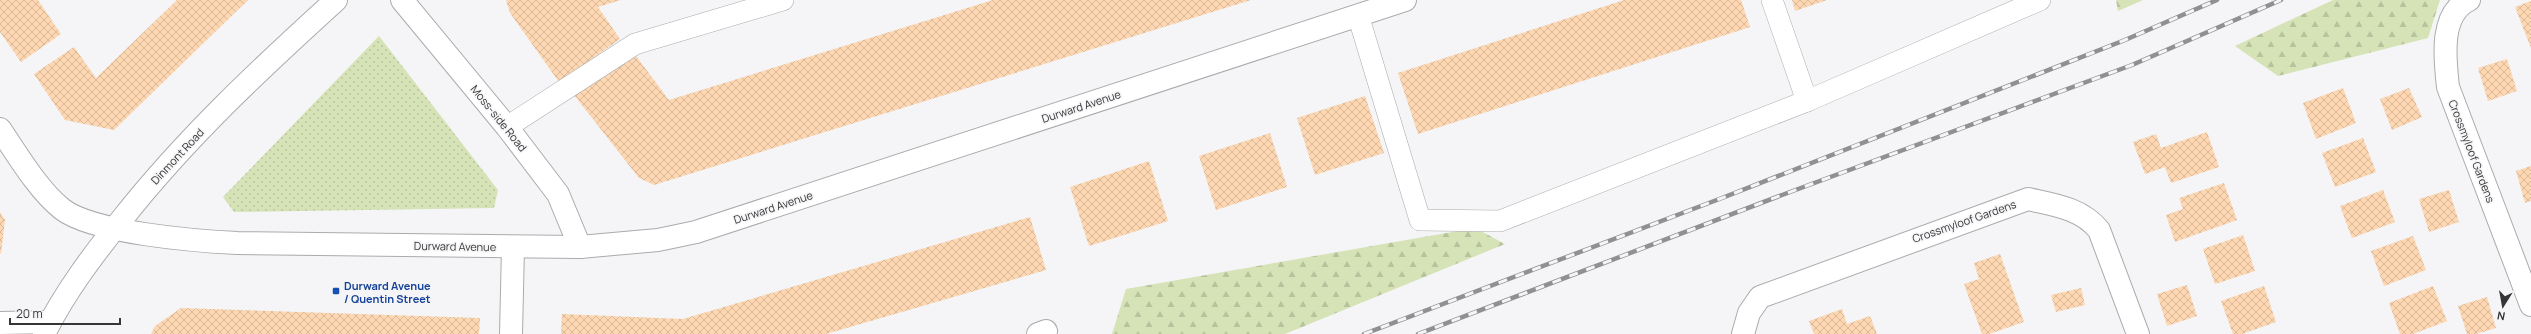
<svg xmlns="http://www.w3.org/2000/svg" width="2531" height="334" font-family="Manrope,sans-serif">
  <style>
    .grass { fill: url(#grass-dots) }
    .forest { fill: url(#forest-firs) }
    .building { fill: url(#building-cross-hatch) }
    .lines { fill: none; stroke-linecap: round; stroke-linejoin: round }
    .service-casing { stroke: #aaabad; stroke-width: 22 }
    .minor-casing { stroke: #aaabad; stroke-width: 24 }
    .tertiary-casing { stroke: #aaabad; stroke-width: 24 }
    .service { stroke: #fff; stroke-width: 21 }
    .minor { stroke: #fff; stroke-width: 22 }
    .tertiary { stroke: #fff; stroke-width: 22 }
    .rail-casing { stroke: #909091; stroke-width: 4.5 }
    .rail { stroke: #f5f5f7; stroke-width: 3; stroke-dasharray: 9; stroke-linecap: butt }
    .transit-dot { fill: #1a4fb4; stroke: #f5f5f7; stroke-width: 1.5 }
    .labels { text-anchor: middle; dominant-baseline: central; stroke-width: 3; stroke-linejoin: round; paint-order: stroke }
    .street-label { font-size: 11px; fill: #353536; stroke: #f5f5f7 }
    .transit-label { font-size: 11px; font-weight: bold; fill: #164399; stroke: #f5f5f7; text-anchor: start }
  </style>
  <defs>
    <pattern id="grass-dots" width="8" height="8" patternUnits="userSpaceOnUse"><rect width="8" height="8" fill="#d5e3b6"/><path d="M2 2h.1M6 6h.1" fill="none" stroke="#b7c39d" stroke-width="1.8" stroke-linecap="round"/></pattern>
    <pattern id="forest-firs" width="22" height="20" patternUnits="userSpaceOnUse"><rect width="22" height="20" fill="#d5e3b6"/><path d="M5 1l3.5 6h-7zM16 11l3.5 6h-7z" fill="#b7c39d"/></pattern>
    <pattern id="building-cross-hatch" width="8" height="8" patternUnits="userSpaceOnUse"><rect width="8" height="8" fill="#fcd7b1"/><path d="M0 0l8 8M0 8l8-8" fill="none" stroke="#d9b999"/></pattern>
  </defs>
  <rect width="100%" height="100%" fill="#f5f5f7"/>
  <!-- grass -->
  <path class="grass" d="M 379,36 L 498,190 L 494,208 L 234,212 L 223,197 Z"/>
  <!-- forest -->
  <g class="forest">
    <path d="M 2116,0 L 2143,0 L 2118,11 Z"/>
    <path d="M 2333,0 L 2440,0 L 2428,38 L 2278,76 L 2235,46 Z"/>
    <path d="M 1475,228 L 1505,244 L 1285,334 L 1112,334 L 1126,289 Z"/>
  </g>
  <!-- building -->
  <g class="building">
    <path d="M 0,0 L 38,0 L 61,34 L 21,62 L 0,32 Z"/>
    <path d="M 177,0 L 248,0 L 114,130 L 65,120 L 34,74 L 74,47 L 96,78 Z"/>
    <path d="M 506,0 L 621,0 L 598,7 L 620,39 L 559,82 L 510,13 Z"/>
    <path d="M 993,0 L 1251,0 L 654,185 L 639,178 L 574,95 L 636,56 L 669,100 Z"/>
    <path d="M 1624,0 L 1741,0 L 1750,27 L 1418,134 L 1398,73 Z"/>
    <path d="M 1792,0 L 1827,0 L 1795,11 Z"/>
    <path d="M 2531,1 L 2531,48 L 2515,7 Z"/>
    <path d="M 2507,59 L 2517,91 L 2488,101 L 2478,68 Z"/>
    <path d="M 2343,88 L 2356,123 L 2316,139 L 2303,103 Z"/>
    <path d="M 2409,88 L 2422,117 L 2392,130 L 2380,99 Z"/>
    <path d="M 1365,96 L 1384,153 L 1315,175 L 1297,118 Z"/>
    <path d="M 2207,132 L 2219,167 L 2171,183 L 2165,167 L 2145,174 L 2133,142 L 2156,134 L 2161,148 Z"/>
    <path d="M 1270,133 L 1287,187 L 1216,210 L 1199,156 Z"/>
    <path d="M 2363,138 L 2376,172 L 2335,187 L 2322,153 Z"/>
    <path d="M 1149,161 L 1168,221 L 1089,246 L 1070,187 Z"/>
    <path d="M 2531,166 L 2531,201 L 2525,203 L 2516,171 Z"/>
    <path d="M 2224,183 L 2237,220 L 2175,242 L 2166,215 L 2183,209 L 2179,198 Z"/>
    <path d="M 2383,190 L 2395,222 L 2352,238 L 2340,206 Z"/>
    <path d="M 2449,190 L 2459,222 L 2429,232 L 2419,199 Z"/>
    <path d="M 0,212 L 5,220 L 1,254 L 0,253 Z"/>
    <path d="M 1030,217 L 1046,270 L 826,334 L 561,334 L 562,314 L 683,319 Z"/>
    <path d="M 2243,235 L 2255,271 L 2215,284 L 2203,249 Z"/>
    <path d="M 2413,236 L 2426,270 L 2384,286 L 2371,251 Z"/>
    <path d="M 2000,254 L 2024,322 L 1989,334 L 1982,334 L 1964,284 L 1979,279 L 1974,263 Z"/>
    <path d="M 2187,285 L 2197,316 L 2167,326 L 2157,294 Z"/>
    <path d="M 2264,286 L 2276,322 L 2242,334 L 2233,334 L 2221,301 Z"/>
    <path d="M 2433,286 L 2447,321 L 2413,334 L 2400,334 L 2389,303 Z"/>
    <path d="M 2081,288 L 2085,305 L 2056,312 L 2051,295 Z"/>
    <path d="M 2487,297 L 2496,328 L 2476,334 L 2467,334 L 2458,306 Z"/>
    <path d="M 181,308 L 480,318 L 479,334 L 151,334 L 155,326 Z"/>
    <path d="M 1842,309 L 1847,324 L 1870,316 L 1877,334 L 1814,334 L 1809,321 Z"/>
  </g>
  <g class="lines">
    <!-- service casing -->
    <g class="service-casing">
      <g id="service">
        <path d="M 1772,0 L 1807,101"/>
        <path d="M 1358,15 L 1420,220 L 1500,221 L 1807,101 L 2040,0"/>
        <path d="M 507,127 L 635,44 L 783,0"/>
      </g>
    </g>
    <!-- minor casing -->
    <g class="minor-casing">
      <g id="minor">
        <path d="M 402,0 L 507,127 L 558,194 L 580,247"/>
        <path d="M 2469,0 C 2439,14 2445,59 2448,87 L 2531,305"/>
        <path d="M 0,129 C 17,154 38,190 62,209 C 93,233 196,241 237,243 L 580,247 L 658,240 L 696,232 L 1405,0"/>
        <path d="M 0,323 L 50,322"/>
        <path d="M 511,334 L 513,247"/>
        <path d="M 1038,334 L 1046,331"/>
        <path d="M 1743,334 L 1749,313 L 1760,297 L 2028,199 C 2054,205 2081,208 2099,230 L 2138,334"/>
      </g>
    </g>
    <!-- tertiary casing -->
    <g class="tertiary-casing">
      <path id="tertiary" d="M 44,334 C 65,292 93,255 122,219 C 186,138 260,69 336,0"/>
    </g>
    <!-- service -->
    <use href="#service" class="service"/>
    <!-- minor -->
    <use href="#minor" class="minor"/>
    <!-- tertiary -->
    <use href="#tertiary" class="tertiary"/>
    <!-- rail casing -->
    <g class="rail-casing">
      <g id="rail">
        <path d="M 1364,334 L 1722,198 L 2125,40 L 2217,0"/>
        <path d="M 1418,334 L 1782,195 L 2132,65 L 2281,0"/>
      </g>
    </g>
    <!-- rail -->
    <use href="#rail" class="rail"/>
  </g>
  <!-- markers -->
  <rect class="transit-dot" x="332" y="287" width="8" height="8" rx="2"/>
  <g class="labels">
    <!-- street labels -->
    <g class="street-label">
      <text transform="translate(1081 106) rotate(-18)">Durward Avenue</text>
      <text transform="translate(499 118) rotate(51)">Moss-side Road</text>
      <text transform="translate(2472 151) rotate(69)">Crossmyloof Gardens</text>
      <text transform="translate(177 156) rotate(-47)">Dinmont Road</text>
      <text transform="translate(773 207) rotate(-18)">Durward Avenue</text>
      <text transform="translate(1964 221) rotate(-19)">Crossmyloof Gardens</text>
      <text transform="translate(455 246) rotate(1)">Durward Avenue</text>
    </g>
    <!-- transit labels -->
    <g class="transit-label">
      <text x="344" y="285">Durward Avenue<tspan x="344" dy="13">/ Quentin Street</tspan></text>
    </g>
  </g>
  <!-- north arrow -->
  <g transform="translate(2503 306) rotate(191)" stroke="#f5f5f7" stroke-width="3" paint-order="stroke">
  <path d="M0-3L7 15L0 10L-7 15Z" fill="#353536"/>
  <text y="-6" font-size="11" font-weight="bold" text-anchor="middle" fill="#353536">N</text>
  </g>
  <!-- scale -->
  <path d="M10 318v6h110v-6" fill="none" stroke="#353536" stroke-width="2"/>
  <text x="16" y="318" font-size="12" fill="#353536" stroke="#f5f5f7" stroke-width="3" paint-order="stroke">20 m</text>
</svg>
